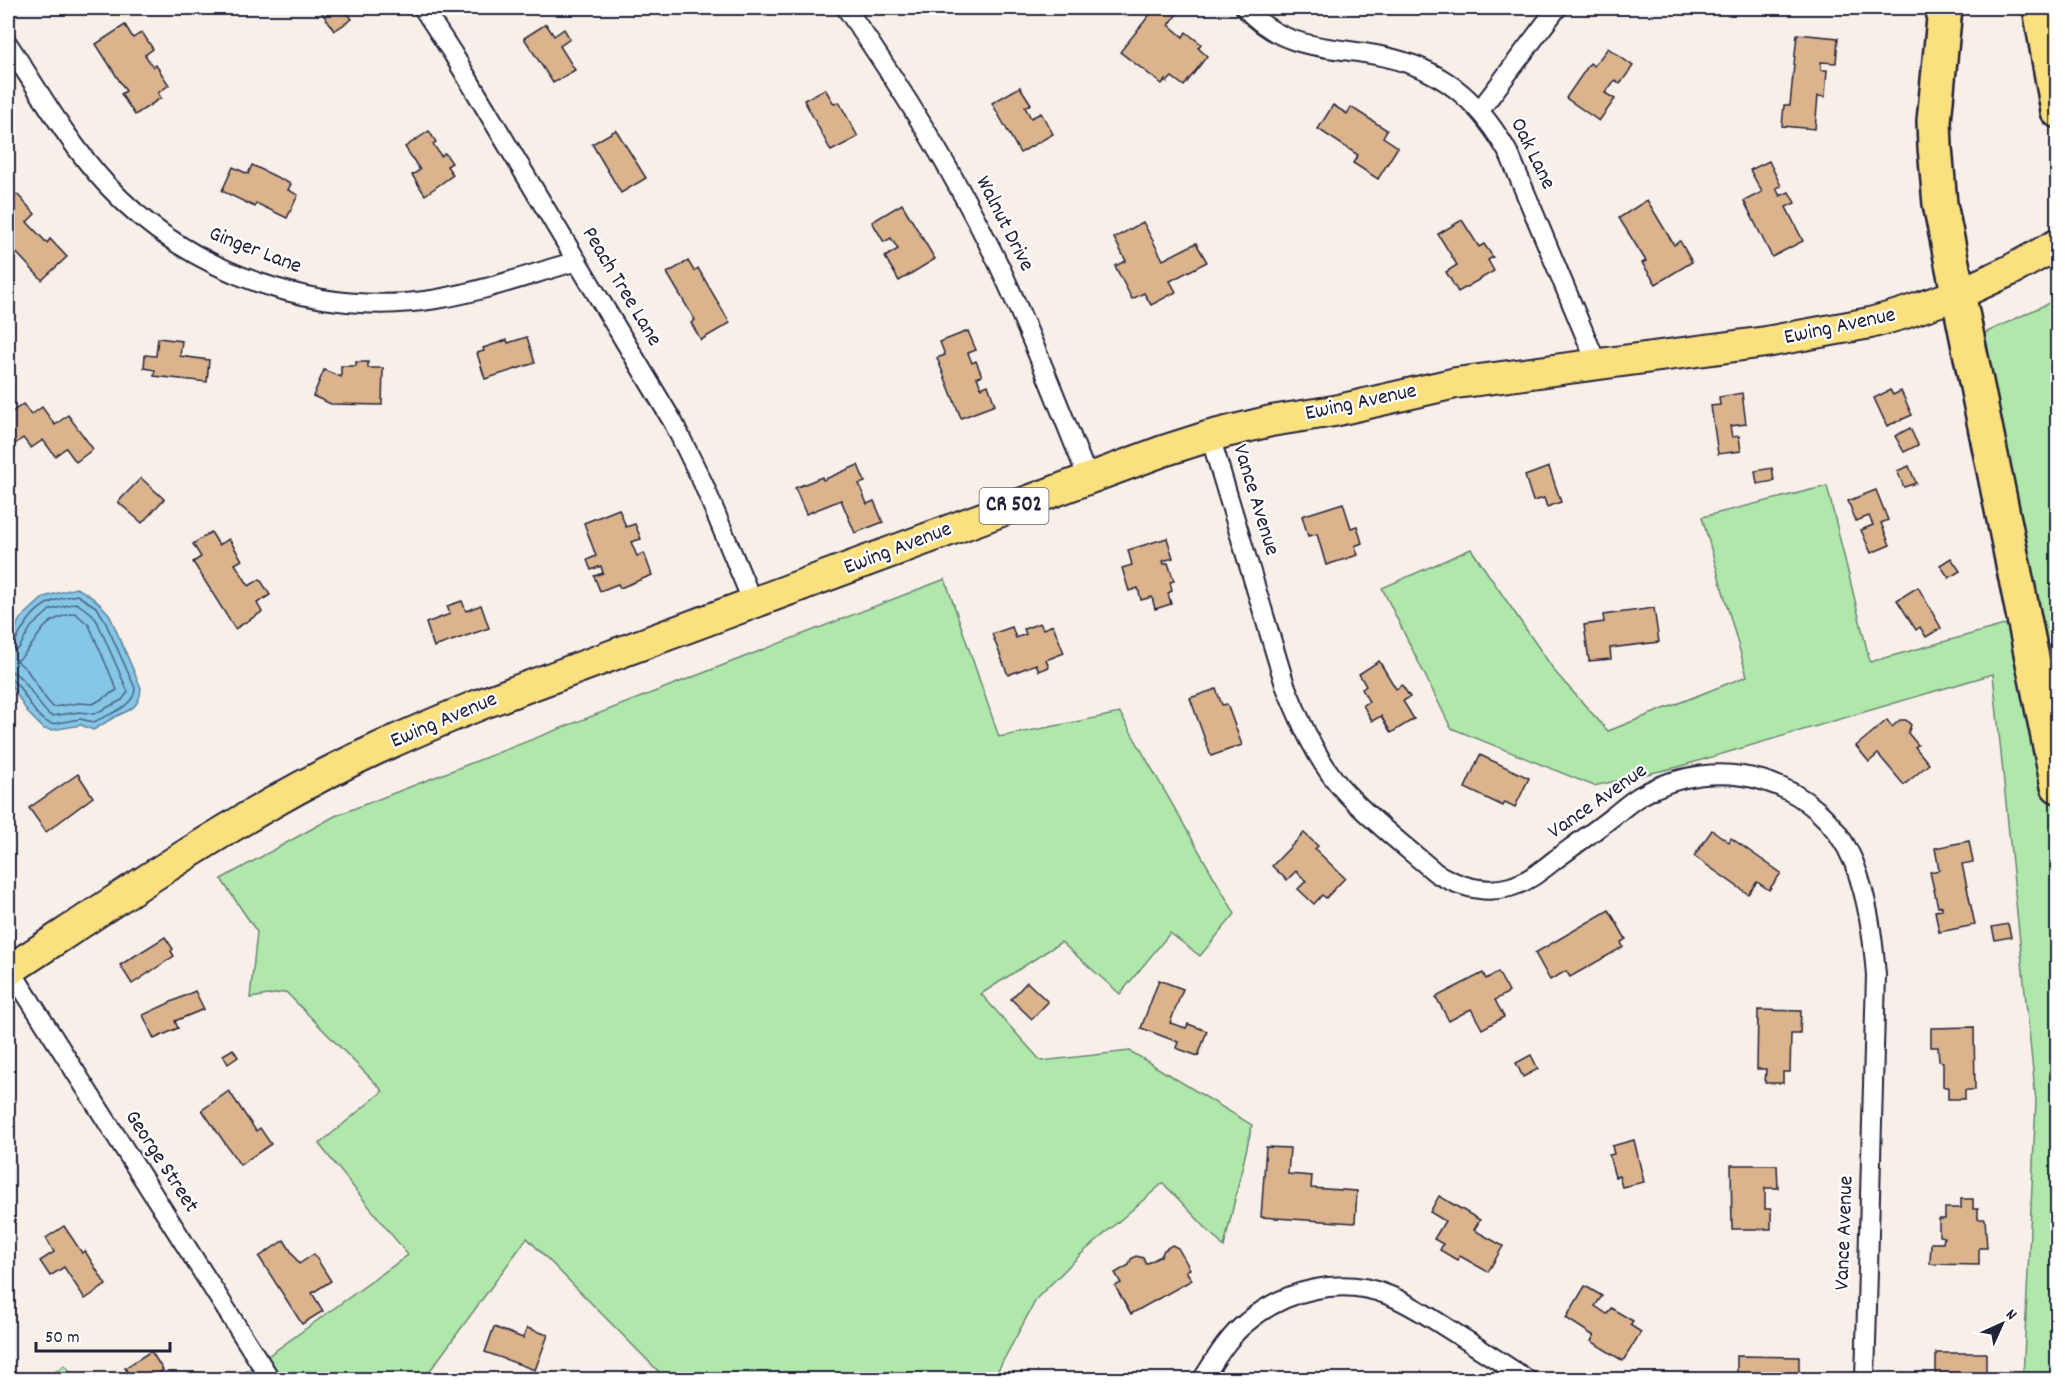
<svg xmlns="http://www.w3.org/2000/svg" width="2065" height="1387" font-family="Dekko,sans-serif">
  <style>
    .green { fill: #b0e8ab; stroke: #698573; stroke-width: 1.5 }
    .water { fill: #86c6e7; stroke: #5e84a2; stroke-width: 1.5 }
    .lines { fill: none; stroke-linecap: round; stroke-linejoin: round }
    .shore { stroke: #4a6480; stroke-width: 1.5 }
    .building { fill: #dbb38c; stroke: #22223b; stroke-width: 1.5 }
    .street-casing { stroke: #22223b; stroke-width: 22 }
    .primary-casing { stroke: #22223b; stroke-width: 34 }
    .highway-casing { stroke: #22223b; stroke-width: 38 }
    .street { stroke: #fff; stroke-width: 18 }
    .primary { stroke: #fbe080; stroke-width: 30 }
    .highway { stroke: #fbe080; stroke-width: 33 }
    .labels { text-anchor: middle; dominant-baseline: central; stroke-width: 4.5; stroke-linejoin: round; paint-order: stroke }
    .shield { fill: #fff; stroke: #646476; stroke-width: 1.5 }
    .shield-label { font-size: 21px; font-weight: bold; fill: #22223b }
    .street-label { font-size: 22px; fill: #22223b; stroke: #fff }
  </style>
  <rect width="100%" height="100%" fill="#f8f0e8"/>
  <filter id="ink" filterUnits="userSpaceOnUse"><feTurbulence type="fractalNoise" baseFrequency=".0167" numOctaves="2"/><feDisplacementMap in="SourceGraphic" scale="12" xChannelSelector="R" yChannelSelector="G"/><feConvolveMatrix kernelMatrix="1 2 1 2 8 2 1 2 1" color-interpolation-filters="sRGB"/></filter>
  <g filter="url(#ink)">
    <!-- green -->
    <g class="green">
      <path d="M 2053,301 L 2058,328 L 2057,1379 L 2023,1379 L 2036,1101 L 1993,674 L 1678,767 L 1594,786 L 1451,728 L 1382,588 L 1471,549 L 1556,673 L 1608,731 L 1747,676 L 1702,517 L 1827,486 L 1870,662 L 2030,618 L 1983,334 Z"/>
      <path d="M 945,579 L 999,737 L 1120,713 L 1235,914 L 1200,956 L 1170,933 L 1120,994 L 1061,942 L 981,994 L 1041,1061 L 1130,1051 L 1252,1125 L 1224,1247 L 1163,1183 L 1080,1255 L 1037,1298 L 996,1374 L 996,1379 L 666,1379 L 527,1238 L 424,1379 L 236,1379 L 408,1255 L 319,1144 L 383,1091 L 286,992 L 250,998 L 257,932 L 221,879 L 335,816 Z"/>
      <path d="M 65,1365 L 75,1379 L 44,1379 Z"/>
    </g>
    <!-- water -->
    <path class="water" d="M 76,588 C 90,594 99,602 109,614 L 141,688 C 140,705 133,709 119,715 C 110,719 102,725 93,730 L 81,725 L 52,730 L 44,729 L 28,713 L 8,680 L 8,644 L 20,619 L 44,597 Z"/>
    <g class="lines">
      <!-- shore -->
      <g class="shore">
        <path d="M 75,613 L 89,625 L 117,690 L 93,704 L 79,703 L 53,707 L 46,699 L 27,670 L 17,661 C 43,639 35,621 75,613 Z"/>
        <path d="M 8,644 L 15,642 C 31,612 42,600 77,595 L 96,607 L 103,617 L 135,688 C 135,707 109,714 94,722 L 80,719 L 52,724 C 30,719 24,681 8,679"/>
        <path d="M 8,652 L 19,648 L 31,627 L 50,610 L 76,603 L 91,613 L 97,621 L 128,692 L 122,700 L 94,714 L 80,712 L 51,716 C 35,705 26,673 8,671"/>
      </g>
    </g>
    <!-- building -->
    <g class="building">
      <path d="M 319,8 L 344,8 L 352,19 L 334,31 Z"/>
      <path d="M 1155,8 L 1169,8 L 1177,14 L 1169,25 L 1183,37 L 1186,32 L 1201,44 L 1198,48 L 1207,56 L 1184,86 L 1172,77 L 1167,82 L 1165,80 L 1162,84 L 1120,52 Z"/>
      <path d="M 546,24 L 554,36 L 564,29 L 570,39 L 560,46 L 575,70 L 553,83 L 524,38 Z"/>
      <path d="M 125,25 L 133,38 L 142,32 L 153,49 L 145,55 L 153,67 L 156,65 L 169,85 L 158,93 L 161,98 L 135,115 L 121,94 L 126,91 L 96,44 Z"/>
      <path d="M 1797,34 L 1838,38 L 1836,63 L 1821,62 L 1821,70 L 1827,70 L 1825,97 L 1818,96 L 1815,129 L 1782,126 L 1784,105 L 1790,105 Z"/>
      <path d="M 1608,48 L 1633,66 L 1620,84 L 1615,80 L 1605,93 L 1615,99 L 1599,121 L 1566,98 L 1590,63 L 1594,66 Z"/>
      <path d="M 1020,87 L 1031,104 L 1025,107 L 1031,118 L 1041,113 L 1053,134 L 1020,153 L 992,103 Z"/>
      <path d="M 825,89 L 834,104 L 839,102 L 858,137 L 831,151 L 804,100 Z"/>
      <path d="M 1333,105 L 1347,114 L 1351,107 L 1387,130 L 1383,137 L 1398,147 L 1378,179 L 1353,163 L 1358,155 L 1318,129 Z"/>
      <path d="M 616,130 L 646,178 L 621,193 L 592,144 Z"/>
      <path d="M 429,131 L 436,142 L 433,144 L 441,156 L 445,153 L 452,163 L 447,166 L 453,175 L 425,195 L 412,175 L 420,170 L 405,147 Z"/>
      <path d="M 1769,161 L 1781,186 L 1776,188 L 1780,196 L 1789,192 L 1795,203 L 1786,207 L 1803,241 L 1772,257 L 1744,201 L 1762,192 L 1750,170 Z"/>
      <path d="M 252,165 L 291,184 L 288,190 L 298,195 L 287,218 L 256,203 L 255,207 L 222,191 L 233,167 L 248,174 Z"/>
      <path d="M 17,194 L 35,214 L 27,222 L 47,243 L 50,239 L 67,257 L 42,280 L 12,248 L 8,252 L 8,203 Z"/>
      <path d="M 1647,200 L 1674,245 L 1680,241 L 1692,262 L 1656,284 L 1642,263 L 1646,261 L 1619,218 Z"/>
      <path d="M 902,204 L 935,259 L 899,281 L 885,257 L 898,249 L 891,238 L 884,242 L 872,222 Z"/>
      <path d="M 1462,220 L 1479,247 L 1484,244 L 1493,257 L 1488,260 L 1494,271 L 1458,292 L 1446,272 L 1457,265 L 1438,234 Z"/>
      <path d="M 1143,222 L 1163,260 L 1196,243 L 1207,262 L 1170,281 L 1176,292 L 1151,305 L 1144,293 L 1132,299 L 1115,266 L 1126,261 L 1114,238 Z"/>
      <path d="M 688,261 L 694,271 L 698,268 L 730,323 L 701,340 L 691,323 L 695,320 L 667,273 Z"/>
      <path d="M 968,331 L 976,350 L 968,353 L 972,363 L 976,361 L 982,376 L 977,377 L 981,388 L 988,385 L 995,405 L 961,418 L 937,358 L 945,355 L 940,342 Z"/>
      <path d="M 527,337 L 535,363 L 485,379 L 477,353 L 484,351 L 483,348 L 507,340 L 508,343 Z"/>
      <path d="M 158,338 L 182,341 L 180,356 L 209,360 L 207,382 L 154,376 L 155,370 L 144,368 L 145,355 L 156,356 Z"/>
      <path d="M 356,362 L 368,362 L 368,368 L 383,368 L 382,405 L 331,404 L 313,396 L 324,370 L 341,377 L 341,366 L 356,366 Z"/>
      <path d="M 1890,390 L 1893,395 L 1901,391 L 1912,415 L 1887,426 L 1874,398 Z"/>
      <path d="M 1742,393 L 1746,424 L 1730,426 L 1732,437 L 1739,436 L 1741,451 L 1718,454 L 1711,406 L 1720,405 L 1719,397 Z"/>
      <path d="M 23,404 L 31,415 L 42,407 L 55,425 L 68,415 L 93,449 L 76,462 L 66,448 L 55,456 L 43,440 L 31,448 L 23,438 L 11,447 L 8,442 L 8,415 Z"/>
      <path d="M 1910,428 L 1918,445 L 1904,452 L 1895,436 Z"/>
      <path d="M 858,465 L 865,482 L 859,484 L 867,504 L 874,501 L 883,522 L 855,533 L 841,500 L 806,514 L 795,488 L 822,477 L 823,480 Z"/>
      <path d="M 1909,466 L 1916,483 L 1904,487 L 1897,471 Z"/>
      <path d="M 1549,467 L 1561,502 L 1547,507 L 1544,498 L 1533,501 L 1525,476 Z"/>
      <path d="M 1772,468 L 1774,481 L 1757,484 L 1755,471 Z"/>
      <path d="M 141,478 L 164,499 L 142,523 L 118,502 Z"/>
      <path d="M 1876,490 L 1888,520 L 1881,523 L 1890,545 L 1871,553 L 1861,530 L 1873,525 L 1869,516 L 1856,521 L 1848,501 Z"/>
      <path d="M 1343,503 L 1351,528 L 1357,526 L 1362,543 L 1355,546 L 1358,555 L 1326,565 L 1317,534 L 1308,536 L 1302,516 Z"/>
      <path d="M 619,509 L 626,527 L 635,524 L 641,539 L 631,542 L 637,556 L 644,553 L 652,575 L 620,588 L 618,584 L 600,591 L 594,576 L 603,573 L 601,566 L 591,570 L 587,560 L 596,556 L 584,523 Z"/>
      <path d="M 211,532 L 219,545 L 229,539 L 242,560 L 235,564 L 249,586 L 260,579 L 270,595 L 257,603 L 262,612 L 235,629 L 193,562 L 201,557 L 193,544 Z"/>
      <path d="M 1167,538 L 1173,558 L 1163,561 L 1164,564 L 1168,563 L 1174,581 L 1170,582 L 1172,591 L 1168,593 L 1171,604 L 1155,609 L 1152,597 L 1141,600 L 1138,588 L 1129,591 L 1122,568 L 1132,565 L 1128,550 Z"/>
      <path d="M 1951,558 L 1960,571 L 1949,578 L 1940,565 Z"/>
      <path d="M 1918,587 L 1941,628 L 1926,637 L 1920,627 L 1916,630 L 1897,600 Z"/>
      <path d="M 462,601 L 466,611 L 481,605 L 489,628 L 434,647 L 426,623 L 450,614 L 447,606 Z"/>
      <path d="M 1654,608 L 1659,642 L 1610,648 L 1611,659 L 1589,661 L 1584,625 L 1604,622 L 1603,615 Z"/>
      <path d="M 1040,623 L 1043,629 L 1053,625 L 1064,653 L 1046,660 L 1049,667 L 1039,671 L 1036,664 L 1008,675 L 992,634 L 1012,627 L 1016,638 L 1026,634 L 1024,629 Z"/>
      <path d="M 1379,661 L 1396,689 L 1402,685 L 1410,697 L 1403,701 L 1414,719 L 1391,733 L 1381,716 L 1372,721 L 1363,705 L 1369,702 L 1362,689 L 1366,686 L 1359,674 Z"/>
      <path d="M 1216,689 L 1222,705 L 1227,704 L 1242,745 L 1211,756 L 1190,698 Z"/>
      <path d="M 1887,720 L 1892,727 L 1900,720 L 1906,720 L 1911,725 L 1908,733 L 1918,745 L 1915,747 L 1929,764 L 1904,785 L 1878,754 L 1869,762 L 1856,746 Z"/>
      <path d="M 1480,755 L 1529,778 L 1515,807 L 1505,802 L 1503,806 L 1465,788 Z"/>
      <path d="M 78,774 L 93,797 L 46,832 L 29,808 Z"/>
      <path d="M 1712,830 L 1729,842 L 1731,838 L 1781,873 L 1769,890 L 1757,882 L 1748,894 L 1694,856 Z"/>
      <path d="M 1304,833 L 1318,846 L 1315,849 L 1345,878 L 1326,898 L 1322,895 L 1314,904 L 1298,889 L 1306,881 L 1296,871 L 1287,880 L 1272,866 Z"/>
      <path d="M 1969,841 L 1973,862 L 1962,864 L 1975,925 L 1939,932 L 1935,911 L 1942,910 L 1942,906 L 1938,907 L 1930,872 L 1939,870 L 1935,848 Z"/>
      <path d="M 1609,910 L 1626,939 L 1621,942 L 1623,947 L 1570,977 L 1566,971 L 1550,980 L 1535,953 Z"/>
      <path d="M 2008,924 L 2011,937 L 1995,940 L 1992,927 Z"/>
      <path d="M 165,937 L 173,949 L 171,951 L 174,956 L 132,984 L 120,965 Z"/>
      <path d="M 1498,972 L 1509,992 L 1495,1000 L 1504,1017 L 1482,1029 L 1471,1009 L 1449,1021 L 1436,997 L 1483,973 L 1486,979 Z"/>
      <path d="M 1159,980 L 1183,989 L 1170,1023 L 1186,1028 L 1188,1024 L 1207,1031 L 1198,1056 L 1176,1048 L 1178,1042 L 1141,1028 Z"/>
      <path d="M 1027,982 L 1048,1002 L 1032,1019 L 1011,999 Z"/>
      <path d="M 195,991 L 204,1009 L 175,1021 L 178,1028 L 154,1039 L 143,1015 Z"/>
      <path d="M 1758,1010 L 1801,1011 L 1800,1034 L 1791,1034 L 1790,1072 L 1783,1072 L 1783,1083 L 1765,1083 L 1766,1069 L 1757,1069 Z"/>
      <path d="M 1974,1027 L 1975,1090 L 1965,1090 L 1965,1099 L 1948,1099 L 1948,1087 L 1943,1087 L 1943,1062 L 1939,1061 L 1938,1047 L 1931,1047 L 1931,1028 Z"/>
      <path d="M 233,1049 L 238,1057 L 228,1064 L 223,1055 Z"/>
      <path d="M 1531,1055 L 1538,1069 L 1523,1077 L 1516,1063 Z"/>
      <path d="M 229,1091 L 256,1131 L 260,1128 L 271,1144 L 240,1165 L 202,1110 Z"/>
      <path d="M 1634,1140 L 1644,1182 L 1622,1187 L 1619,1176 L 1615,1177 L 1609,1155 L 1614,1154 L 1612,1146 Z"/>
      <path d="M 1266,1147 L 1290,1148 L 1288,1174 L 1312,1176 L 1311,1188 L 1357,1191 L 1355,1223 L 1261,1217 Z"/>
      <path d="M 1731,1165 L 1777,1165 L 1778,1188 L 1765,1188 L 1765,1209 L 1771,1209 L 1771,1229 L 1732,1229 Z"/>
      <path d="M 1439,1196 L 1480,1220 L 1474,1230 L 1503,1246 L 1488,1272 L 1460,1256 L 1457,1260 L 1440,1250 L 1443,1244 L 1434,1239 L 1445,1221 L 1430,1212 Z"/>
      <path d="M 1961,1199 L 1973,1199 L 1973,1209 L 1978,1209 L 1978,1219 L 1985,1219 L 1987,1248 L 1979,1248 L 1979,1265 L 1930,1264 L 1931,1243 L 1943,1243 L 1944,1237 L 1939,1236 L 1939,1219 L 1945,1219 L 1945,1208 L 1961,1208 Z"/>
      <path d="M 64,1226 L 82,1253 L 85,1251 L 106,1285 L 85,1299 L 64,1267 L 50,1276 L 40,1261 L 54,1252 L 46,1238 Z"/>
      <path d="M 284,1240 L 299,1264 L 314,1254 L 331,1281 L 312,1293 L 323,1311 L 302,1324 L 259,1257 Z"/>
      <path d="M 1172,1245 L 1178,1248 L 1190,1269 L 1186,1271 L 1192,1280 L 1131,1314 L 1115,1286 L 1121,1283 L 1115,1273 L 1129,1265 L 1131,1259 L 1136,1256 L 1143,1258 L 1146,1264 L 1161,1256 L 1164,1250 Z"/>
      <path d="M 1585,1286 L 1602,1296 L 1595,1306 L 1607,1314 L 1611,1308 L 1633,1321 L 1630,1325 L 1641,1332 L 1623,1361 L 1591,1341 L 1594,1336 L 1566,1318 Z"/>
      <path d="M 494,1327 L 523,1338 L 527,1328 L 548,1335 L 535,1370 L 485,1352 Z"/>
      <path d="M 151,1351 L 163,1370 L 159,1373 L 163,1380 L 132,1380 L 125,1368 Z"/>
      <path d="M 1936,1353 L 1986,1353 L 1986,1380 L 1950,1380 L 1950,1378 L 1936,1377 Z"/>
      <path d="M 1737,1356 L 1799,1357 L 1799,1380 L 1737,1380 Z"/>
    </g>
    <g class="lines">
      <!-- street casing -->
      <g class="street-casing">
        <g id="street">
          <path d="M 423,8 L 453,54 L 673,422 L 703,483 L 753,603"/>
          <path d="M 846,8 C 902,88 953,171 996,259 C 1030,330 1058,405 1088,478"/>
          <path d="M 1245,8 C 1289,56 1338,44 1394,59 C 1449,73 1483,107 1510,156 L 1597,364"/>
          <path d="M 8,44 C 39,91 68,143 107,185 C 188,273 319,319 437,299 C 485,291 531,274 577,261"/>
          <path d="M 1480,110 L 1557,8"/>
          <path d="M 1210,436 L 1285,685 C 1300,721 1318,764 1346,793 C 1372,821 1407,848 1436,873 C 1458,886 1484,894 1510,887 C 1528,882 1542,870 1556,859 C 1575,845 1593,832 1611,818 C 1620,811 1630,802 1640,796 C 1717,751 1819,777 1854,863 C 1868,899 1873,937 1876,975 L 1865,1380"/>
          <path d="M 10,969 L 271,1380"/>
          <path d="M 1202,1380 C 1215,1360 1228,1337 1247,1322 C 1285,1290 1340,1276 1388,1295 C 1409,1303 1428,1316 1447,1328 C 1474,1345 1501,1362 1528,1380"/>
        </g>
      </g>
      <!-- primary casing -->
      <g class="primary-casing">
        <path id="primary" d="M 8,971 C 95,914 181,855 272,803 C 339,764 410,733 481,704 L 1163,451 L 1210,436 L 1271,421 L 1334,411 L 1456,383 L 1766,342 L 1870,323 L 1902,314 L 1959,294 L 2011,270 L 2058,244"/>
      </g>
      <!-- highway casing -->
      <g class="highway-casing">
        <g id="highway">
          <path d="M 1945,8 L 1934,121 L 1935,147 L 1940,204 L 2058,786"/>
          <path d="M 2040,8 L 2058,111"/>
        </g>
      </g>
      <!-- street -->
      <use href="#street" class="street"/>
      <!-- primary -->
      <use href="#primary" class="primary"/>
      <!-- highway -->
      <use href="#highway" class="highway"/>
    </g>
  </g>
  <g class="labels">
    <!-- shield labels -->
    <rect class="shield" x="979.5" y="488" width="69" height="36" rx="4.5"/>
    <g class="shield-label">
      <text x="1014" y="506">CR 502</text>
    </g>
    <!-- street labels -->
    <g class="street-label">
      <text transform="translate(1532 154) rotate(64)">Oak Lane</text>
      <text transform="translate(1004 224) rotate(63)">Walnut Drive</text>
      <text transform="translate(255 251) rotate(21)">Ginger Lane</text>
      <text transform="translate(621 287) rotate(59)">Peach Tree Lane</text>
      <text transform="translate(1840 327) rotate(-12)">Ewing Avenue</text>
      <text transform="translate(1361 403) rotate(-12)">Ewing Avenue</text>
      <text transform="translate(1255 500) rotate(73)">Vance Avenue</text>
      <text transform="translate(898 549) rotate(-21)">Ewing Avenue</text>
      <text transform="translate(444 721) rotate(-23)">Ewing Avenue</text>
      <text transform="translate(1598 802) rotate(-35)">Vance Avenue</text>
      <text transform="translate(161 1162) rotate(57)">George Street</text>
      <text transform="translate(1845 1233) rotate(-88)">Vance Avenue</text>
    </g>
  </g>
  <!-- margin -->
  <rect width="2065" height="1387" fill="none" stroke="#fff" stroke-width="30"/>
  <rect x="15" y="15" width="2035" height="1357" fill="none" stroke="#22223b" stroke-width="2" filter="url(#ink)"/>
  <!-- north arrow -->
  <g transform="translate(2002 1324) rotate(45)" stroke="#ffffff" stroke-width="4.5" paint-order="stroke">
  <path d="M0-4.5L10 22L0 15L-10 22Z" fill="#22223b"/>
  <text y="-9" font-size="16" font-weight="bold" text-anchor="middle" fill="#22223b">N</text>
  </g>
  <!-- scale -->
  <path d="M36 1342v9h134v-9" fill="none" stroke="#22223b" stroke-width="3"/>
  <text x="45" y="1342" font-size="18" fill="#22223b" stroke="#ffffff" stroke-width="4.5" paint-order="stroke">50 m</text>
</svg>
